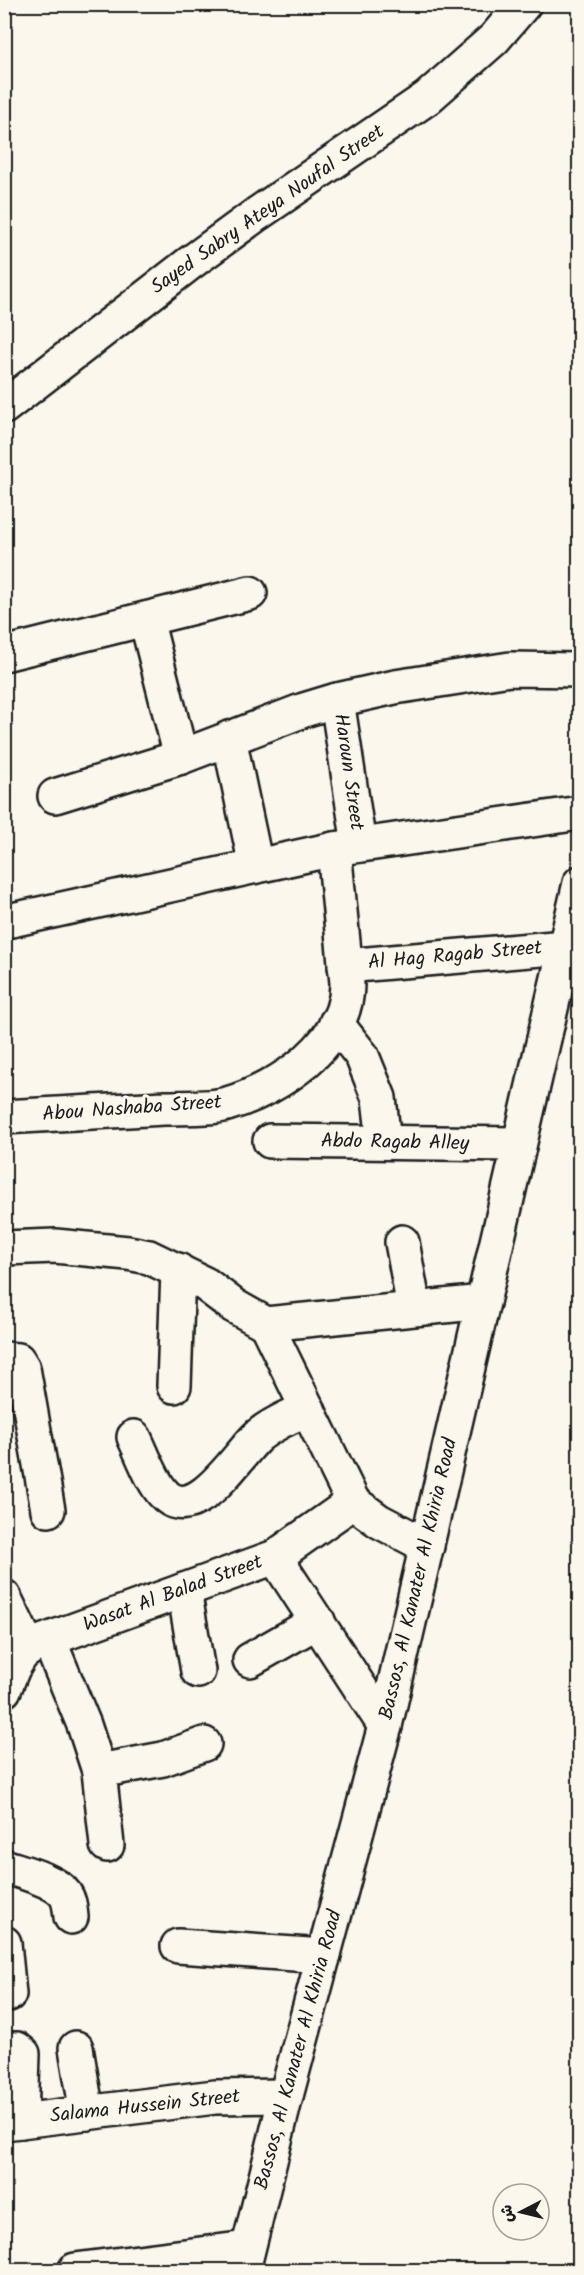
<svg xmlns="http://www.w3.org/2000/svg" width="584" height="2275" font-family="Kalam,'Playpen Sans Arabic',sans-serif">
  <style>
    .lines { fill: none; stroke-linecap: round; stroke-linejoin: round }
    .minor-casing { stroke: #1c1c1c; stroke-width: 38 }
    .minor { stroke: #fbf7ec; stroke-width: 33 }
    .labels { text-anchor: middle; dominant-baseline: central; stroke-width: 6; stroke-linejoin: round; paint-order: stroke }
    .street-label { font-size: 20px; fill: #1c1c1c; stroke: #fbf7ec }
  </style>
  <rect width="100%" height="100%" fill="#fbf7ec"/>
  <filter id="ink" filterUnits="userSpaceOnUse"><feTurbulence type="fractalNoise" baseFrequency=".0167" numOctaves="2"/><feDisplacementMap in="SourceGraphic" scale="12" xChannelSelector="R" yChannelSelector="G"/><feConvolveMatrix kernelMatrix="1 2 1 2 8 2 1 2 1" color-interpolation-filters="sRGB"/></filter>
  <g filter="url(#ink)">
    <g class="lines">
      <!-- minor casing -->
      <g class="minor-casing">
        <g id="minor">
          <path d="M 4,407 L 190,263 L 257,214 L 427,98 L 494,39 L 524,4"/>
          <path d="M 146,619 L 181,757"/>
          <path d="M 4,654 L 250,593"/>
          <path d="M 337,700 L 359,845"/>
          <path d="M 229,738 L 256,866"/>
          <path d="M 55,796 L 181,757 L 304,710 L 337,700 L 395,687 L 510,669 L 580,670"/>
          <path d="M 12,920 L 334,849 L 580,813"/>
          <path d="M 345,966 L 565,947"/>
          <path d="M 336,1023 L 362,1056 L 379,1098 L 384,1142"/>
          <path d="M 4,1117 C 58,1114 111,1111 164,1108 C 181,1107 212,1109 227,1104 C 279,1089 348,1043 347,983 L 334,849"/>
          <path d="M 270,1141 L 519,1144"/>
          <path d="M 402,1242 L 414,1308"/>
          <path d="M 4,1248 L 55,1246 L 128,1253 L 149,1257 L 205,1284 L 234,1306 L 266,1324 L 483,1302"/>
          <path d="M 266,1324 L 353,1502 L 379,1521 L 427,1546"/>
          <path d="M 4,1359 L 18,1360 L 23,1368 L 48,1510"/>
          <path d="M 174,1386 L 178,1270"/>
          <path d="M 134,1437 C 142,1453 152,1482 164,1494 C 195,1528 240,1451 259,1435 C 274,1423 290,1416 308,1409"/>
          <path d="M 275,1557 L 385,1726"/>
          <path d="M 184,1590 L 198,1671"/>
          <path d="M 4,1597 L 29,1649"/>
          <path d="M 49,1640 L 84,1725 L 99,1771 L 107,1845"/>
          <path d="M 250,1660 L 318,1621"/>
          <path d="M 4,1690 L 13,1668 L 21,1655 L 33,1645 L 275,1557 L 353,1502"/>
          <path d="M 99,1771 L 163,1759 L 204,1744"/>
          <path d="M 4,1866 C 21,1872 55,1880 65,1894 C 70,1901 70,1909 71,1917"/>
          <path d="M 4,1943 L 9,1994"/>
          <path d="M 178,1946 L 324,1956"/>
          <path d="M 76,2048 L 87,2113"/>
          <path d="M 4,2049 L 17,2049 L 23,2054 L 21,2121"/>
          <path d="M 4,2123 L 215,2097 L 286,2096"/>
          <path d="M 75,2270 L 247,2248"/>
          <path d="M 243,2270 L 286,2096 L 385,1726 L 580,883"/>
        </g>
      </g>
      <!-- minor -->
      <use href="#minor" class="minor"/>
    </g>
  </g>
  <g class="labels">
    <!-- street labels -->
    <g class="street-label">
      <text transform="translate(268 210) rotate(-35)">Sayed Sabry Ateya Noufal Street</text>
      <text transform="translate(348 772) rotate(82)">Haroun Street</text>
      <text transform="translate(455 956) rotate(-5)">Al Hag Ragab Street</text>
      <text transform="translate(132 1109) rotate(-4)">Abou Nashaba Street</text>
      <text transform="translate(395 1143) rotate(1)">Abdo Ragab Alley</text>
      <text transform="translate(419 1579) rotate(-77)">Bassos, Al Kanater Al Khiria Road</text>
      <text transform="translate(173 1594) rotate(-20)">Wasat Al Balad Street</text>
      <text transform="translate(299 2050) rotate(-75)">Bassos, Al Kanater Al Khiria Road</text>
      <text transform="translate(145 2107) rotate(-6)">Salama Hussein Street</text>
    </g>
  </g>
  <!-- margin -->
  <rect width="584" height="2275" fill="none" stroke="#fbf7ec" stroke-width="24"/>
  <rect x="12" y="12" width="560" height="2251" fill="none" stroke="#1c1c1c" stroke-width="2" filter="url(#ink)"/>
  <!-- north arrow -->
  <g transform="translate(521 2212) rotate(263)"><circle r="28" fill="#fbf7ec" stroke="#a29f99" stroke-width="1.5"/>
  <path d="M0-4.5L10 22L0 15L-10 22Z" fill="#1c1c1c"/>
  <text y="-9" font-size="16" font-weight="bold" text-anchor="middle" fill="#1c1c1c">ش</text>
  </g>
</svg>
